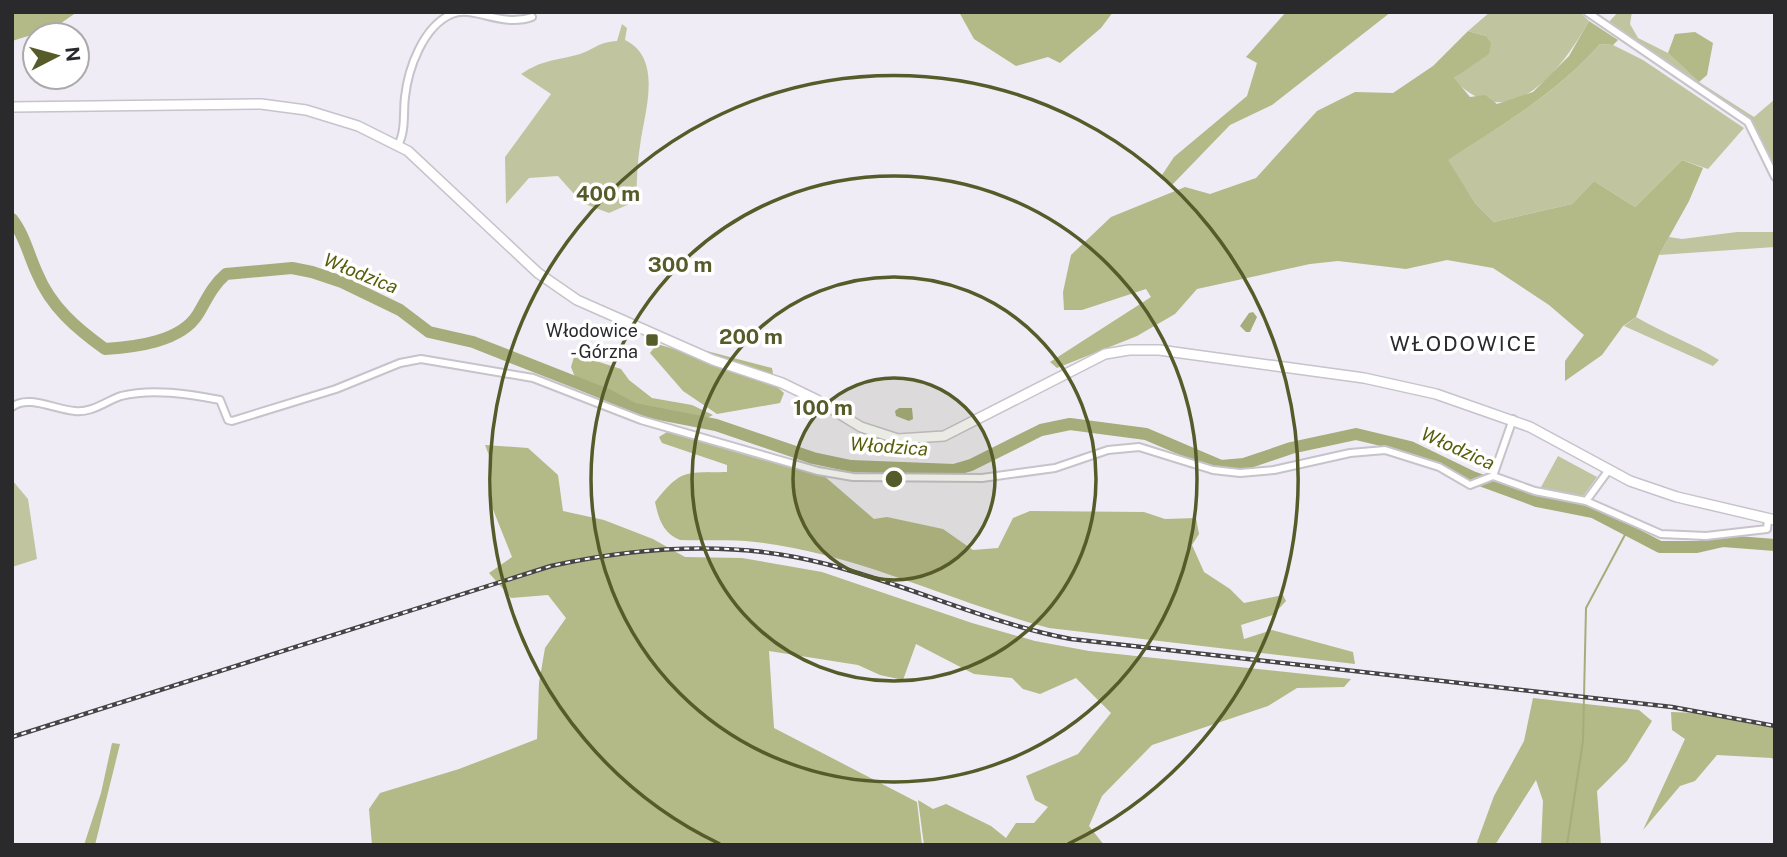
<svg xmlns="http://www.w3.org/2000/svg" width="1787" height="857" font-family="'Public Sans',sans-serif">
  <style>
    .green { fill: #c0c5a0 }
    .forest { fill: #b3b987 }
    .water { fill: #a6ac7a }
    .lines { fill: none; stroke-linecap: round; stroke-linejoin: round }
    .stream { stroke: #a6ac7a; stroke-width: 2 }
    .river { stroke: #a6ac7a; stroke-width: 12 }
    .street-casing { stroke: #c6c3cb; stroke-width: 10 }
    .secondary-casing { stroke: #c6c3cb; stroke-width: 12 }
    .street { stroke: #fff; stroke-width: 6 }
    .secondary { stroke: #fff; stroke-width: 9 }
    .rail-casing { stroke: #454447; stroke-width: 4.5 }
    .rail { stroke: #fff; stroke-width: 2; stroke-dasharray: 5; stroke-linecap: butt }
    .ring { fill: none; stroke: #575b29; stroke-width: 3.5 }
    .poi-dot { fill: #575b29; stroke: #fff; stroke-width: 2.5 }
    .labels { text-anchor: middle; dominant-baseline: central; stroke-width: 7; stroke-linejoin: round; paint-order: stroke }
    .poi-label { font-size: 18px; fill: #2a292c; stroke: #fff; text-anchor: end }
    .water-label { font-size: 19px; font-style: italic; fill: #585d09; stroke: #fff }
    .quarter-label { font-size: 21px; letter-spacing: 2px; fill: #2a292c; stroke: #fff }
    .centre { fill: #575b29; stroke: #fff; stroke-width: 3.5 }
    .ring-label { font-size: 21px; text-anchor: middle; font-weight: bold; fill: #575b29; stroke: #fff; stroke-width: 7; stroke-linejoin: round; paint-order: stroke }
  </style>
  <rect width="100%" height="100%" fill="#efecf5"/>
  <!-- green -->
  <g class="green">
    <path d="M 1490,12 L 1580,12 L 1589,21 C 1560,72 1510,138 1453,79 L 1476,60 L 1483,58 L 1486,36 L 1468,31 Z"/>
    <path d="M 1618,12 L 1632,12 L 1630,24 L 1638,38 L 1668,53 L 1699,82 L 1754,117 L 1775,99 L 1775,170 L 1752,121 L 1622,35 L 1608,23 Z"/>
    <path d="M 622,24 L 627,28 L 625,40 C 664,59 644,113 640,146 C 637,164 637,183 636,201 L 609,213 L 582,203 L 558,176 L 529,178 L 506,204 L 505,157 L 551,94 L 521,74 C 544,59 555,61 580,54 C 595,49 598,42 617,41 Z"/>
    <path d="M 1600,44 L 1613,45 L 1643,60 L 1744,128 L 1708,169 L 1682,160 L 1635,207 L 1594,181 L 1572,204 L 1494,222 L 1475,203 L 1447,160 C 1502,125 1557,93 1600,44 Z"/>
    <path d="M 1737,232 L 1775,232 L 1775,247 L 1659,255 L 1669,237 L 1682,239 Z"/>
    <path d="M 1636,317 C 1663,333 1692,343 1719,360 L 1713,366 L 1624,326 Z"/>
    <path d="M 1558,456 L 1597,477 L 1584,495 L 1578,497 L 1540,489 Z"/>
    <path d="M 12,480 L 28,499 L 37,559 L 12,567 Z"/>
  </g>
  <!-- forest -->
  <g class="forest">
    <path d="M 12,12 L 77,12 L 54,28 L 12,41 Z"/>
    <path d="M 959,12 L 1113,12 L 1101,28 L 1060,63 L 1048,57 L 1016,66 L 974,39 Z"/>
    <path d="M 1286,12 L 1391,12 L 1272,105 L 1230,125 L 1172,185 L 1160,178 L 1174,157 L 1247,96 L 1257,63 L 1246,57 Z"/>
    <path d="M 1589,21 L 1618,40 L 1613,45 L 1600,44 C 1557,93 1502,125 1448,160 L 1475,203 L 1494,222 L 1572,204 L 1594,181 L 1635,207 L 1682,160 L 1703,168 L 1689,201 L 1659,255 L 1636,317 L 1623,326 L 1602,355 L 1565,381 L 1565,361 L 1584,335 L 1549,305 L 1493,268 L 1447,260 L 1406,269 L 1338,261 L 1310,264 L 1197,289 L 1175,314 L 1137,336 L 1057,368 L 1050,362 L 1151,297 L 1146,289 L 1082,310 L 1064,310 L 1063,292 L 1071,255 L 1111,217 L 1185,187 L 1210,194 L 1256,178 L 1317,111 L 1355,92 L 1393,93 L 1433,66 L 1468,31 L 1486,36 L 1491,43 L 1489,54 L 1454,78 L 1470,97 L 1485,95 L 1497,104 L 1533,92 L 1569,56 Z"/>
    <path d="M 1695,32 L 1713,43 L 1707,75 L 1699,82 L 1668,53 L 1675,34 Z"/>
    <path d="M 657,344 L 681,351 L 703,350 L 772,368 L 775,385 L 784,393 L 780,403 L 717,414 L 683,391 L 650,353 Z"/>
    <path d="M 577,347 L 596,361 L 621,369 L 629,380 L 652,398 L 692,405 L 713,415 L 707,418 L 622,408 L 580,390 L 571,367 Z"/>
    <path d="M 667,432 L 823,475 L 874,519 L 887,517 L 943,529 L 973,550 L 998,548 L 1013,518 L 1030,511 L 1144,512 L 1165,519 L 1196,518 L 1199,534 L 1192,545 L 1204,572 L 1230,589 L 1244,603 L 1283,595 L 1286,601 L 1273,615 L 1241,625 L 1244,639 L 1272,630 L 1353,652 L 1355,664 L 1049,628 C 951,602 856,553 755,542 C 731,539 705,541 680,540 C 663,533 659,520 655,502 C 682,468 685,473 727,472 L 727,465 L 662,443 L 659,437 Z"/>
    <path d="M 485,445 L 528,448 L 558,475 L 563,511 L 604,520 L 653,539 L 685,557 L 742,558 L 822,572 L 972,623 L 1035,641 L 1089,651 L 1351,679 L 1344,687 L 1297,688 L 1268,706 L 1152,745 L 1102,796 L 1089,826 L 1104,845 L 924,845 L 918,800 L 933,809 L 946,804 L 991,826 L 1006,838 L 1016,823 L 1034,823 L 1048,807 L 1035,800 L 1026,776 L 1078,754 L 1111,713 L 1076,678 L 1040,694 L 1023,689 L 1012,678 L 974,674 L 916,644 L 903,680 L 880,675 L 858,665 L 769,651 L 774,728 L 917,802 L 922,845 L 372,845 L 369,809 L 380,793 L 459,769 L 537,739 L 539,683 L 545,648 L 566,618 L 548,595 L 511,598 L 489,573 L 512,557 L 492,507 L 492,463 Z"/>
    <path d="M 1533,698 L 1639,710 L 1652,721 L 1627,761 L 1597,791 L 1601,845 L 1541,845 L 1543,801 L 1536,780 L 1495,845 L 1476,845 L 1494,796 L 1524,741 Z"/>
    <path d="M 1671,712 L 1698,713 L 1775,728 L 1775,762 L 1772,758 L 1717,755 L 1695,781 L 1680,786 L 1643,830 L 1685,739 L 1672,730 Z"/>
    <path d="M 112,743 L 120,744 L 95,845 L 84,845 L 101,793 Z"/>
  </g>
  <!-- water -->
  <g class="water">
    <path d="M 1253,312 L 1257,317 L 1250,332 L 1246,332 L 1240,326 L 1249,313 Z"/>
    <path d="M 899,408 L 912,408 L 913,419 L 909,421 L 896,416 L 895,411 Z"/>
  </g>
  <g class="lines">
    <!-- stream -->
    <path class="stream" d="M 1567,845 L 1583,741 L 1586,608 L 1627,531"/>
    <!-- river -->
    <path class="river" d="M 12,219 C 24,234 29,256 37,273 C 51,307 76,328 105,349 C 135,347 181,342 198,314 C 207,299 212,286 226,274 L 292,268 L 312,272 L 342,282 L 400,310 L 429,332 L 473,342 L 608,395 L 634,409 L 716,425 L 813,458 L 851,466 L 954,470 L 971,465 L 1041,430 L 1070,424 L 1146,434 L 1221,466 L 1244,464 L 1291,448 L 1356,434 L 1410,447 L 1472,477 L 1537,501 L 1593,512 L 1660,547 L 1697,547 L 1723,541 L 1775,545"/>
    <!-- street casing -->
    <g class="street-casing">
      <g id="street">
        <path d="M 1587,12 L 1748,122 L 1775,177"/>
        <path d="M 398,145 C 406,131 403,112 405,97 C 408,69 423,26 452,14 C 474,5 501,28 532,17"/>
        <path d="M 12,407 C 28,394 56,410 75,411 C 92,413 106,401 121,396 C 152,388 189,394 220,400 L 228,420 L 232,421 L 336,389 L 400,363 L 421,359 L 533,378 L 641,420 L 818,471 L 853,477 L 982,478 L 1055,468 L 1108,450 L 1139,447 L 1213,470 L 1240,473 L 1274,470 L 1350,453 L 1385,450 L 1439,467 L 1470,485 L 1493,476 L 1513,419"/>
        <path d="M 1493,476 L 1535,491 L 1586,501 L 1661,534 L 1706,536 L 1767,529 L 1768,519"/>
        <path d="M 1586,501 L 1608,471"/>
      </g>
    </g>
    <!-- secondary casing -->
    <g class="secondary-casing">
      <path id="secondary" d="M 12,107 L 261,104 L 306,110 L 358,126 L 408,151 L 538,273 L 577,300 L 713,360 L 782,383 L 817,400 L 861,427 L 898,439 L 944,436 L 1105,354 L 1129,350 L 1159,350 L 1364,378 L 1436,394 L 1530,427 L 1630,481 L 1677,497 L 1775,520"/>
    </g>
    <!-- street -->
    <use href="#street" class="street"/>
    <!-- secondary -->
    <use href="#secondary" class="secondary"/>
    <!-- rail casing -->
    <g class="rail-casing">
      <path id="rail" d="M 12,737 L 551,566 C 642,546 736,540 826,564 C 909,585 987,623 1071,639 L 1672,707 L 1775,726"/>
    </g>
    <!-- rail -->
    <use href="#rail" class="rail"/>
  </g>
  <!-- distance rings -->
  <circle cx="894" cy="479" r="101" fill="#575b29" fill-opacity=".12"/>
  <g class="ring">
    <circle cx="894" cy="479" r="101"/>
    <circle cx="894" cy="479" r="202"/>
    <circle cx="894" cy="479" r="303"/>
    <path d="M720 844A404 404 0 1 1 1068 844"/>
  </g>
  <!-- markers -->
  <rect class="poi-dot" x="645" y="333" width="14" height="14" rx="3.5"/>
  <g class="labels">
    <!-- poi labels -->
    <g class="poi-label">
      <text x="638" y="330">Włodowice<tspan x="638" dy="21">- Górzna</tspan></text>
    </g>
    <!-- water labels -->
    <g class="water-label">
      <text transform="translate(361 273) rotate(22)">Włodzica</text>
      <text transform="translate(889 446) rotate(4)">Włodzica</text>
      <text transform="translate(1458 448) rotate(24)">Włodzica</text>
    </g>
    <!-- quarter labels -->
    <g class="quarter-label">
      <text x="1464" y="343">WŁODOWICE</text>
    </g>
  </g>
  <circle cx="894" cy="479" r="10" class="centre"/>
  <g class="ring-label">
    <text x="608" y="201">400 m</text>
    <text x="680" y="272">300 m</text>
    <text x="751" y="344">200 m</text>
    <text x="823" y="415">100 m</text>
  </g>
  <!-- border -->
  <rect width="1787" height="857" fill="none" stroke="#2a292c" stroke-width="28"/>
  <!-- north arrow -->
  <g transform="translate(56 56) rotate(84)"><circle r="33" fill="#ffffff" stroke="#aaa9ab" stroke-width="2"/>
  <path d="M0-5L12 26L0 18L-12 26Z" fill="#575b29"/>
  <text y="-10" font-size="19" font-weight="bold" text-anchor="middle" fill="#2a292c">N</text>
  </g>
</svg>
